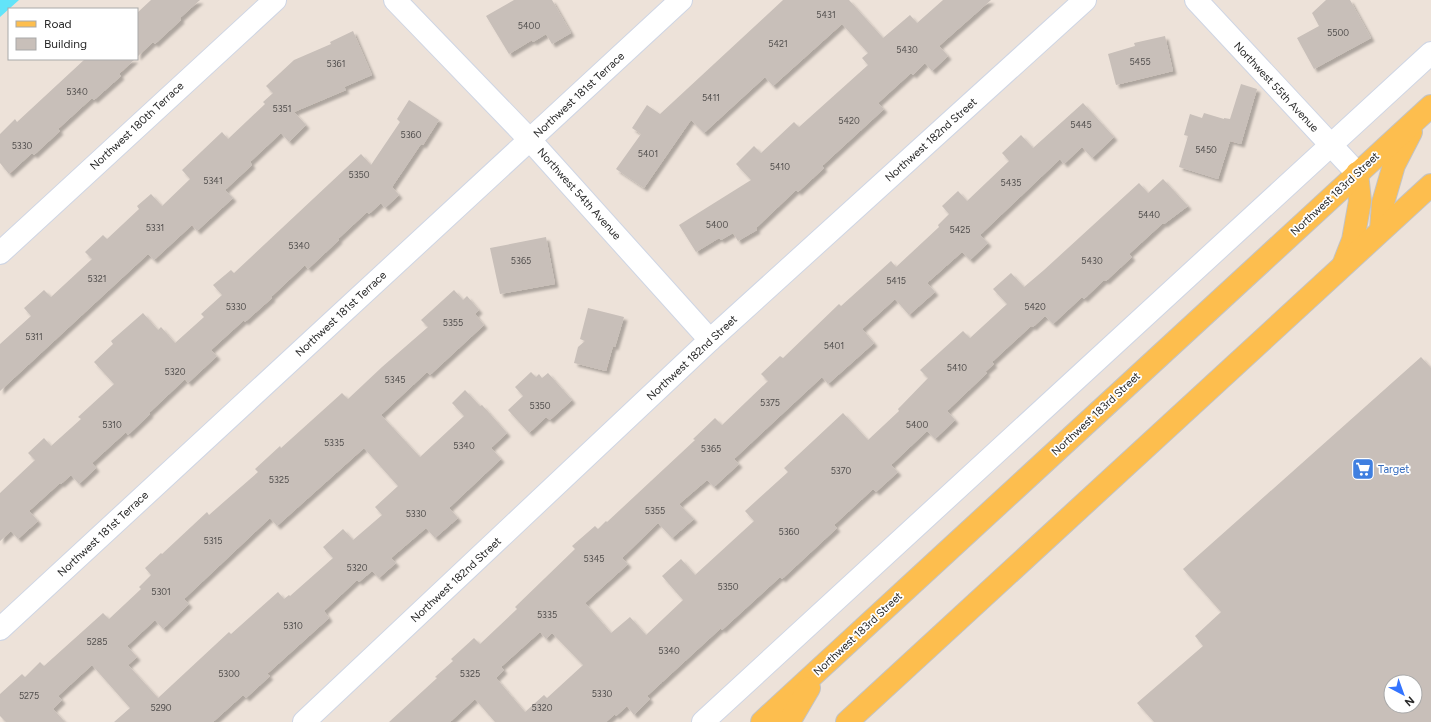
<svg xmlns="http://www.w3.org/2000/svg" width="1431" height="722" font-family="Figtree,sans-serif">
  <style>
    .water { fill: #62e4f9 }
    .building { fill: #c8bfb9; fill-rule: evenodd; filter: url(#shadow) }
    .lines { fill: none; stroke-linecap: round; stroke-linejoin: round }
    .minor-casing { stroke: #ced5e4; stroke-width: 24 }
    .major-casing { stroke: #c3c3c3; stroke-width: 24 }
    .minor { stroke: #fff; stroke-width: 22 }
    .major { stroke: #fdbe4e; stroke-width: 22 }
    .labels { text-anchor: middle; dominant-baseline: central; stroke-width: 3.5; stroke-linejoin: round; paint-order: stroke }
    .number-label { font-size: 9px; fill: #514e4d }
    .street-label { font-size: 11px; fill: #292929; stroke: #fff }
    .shop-label { font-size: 11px; fill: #366cbe; stroke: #fff; text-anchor: start }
  </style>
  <defs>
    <filter id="shadow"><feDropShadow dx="3.5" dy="3.5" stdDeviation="1" flood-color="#0004"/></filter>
  </defs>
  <rect width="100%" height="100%" fill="#ede2d9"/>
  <!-- water -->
  <path class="water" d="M 0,0 L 19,0 L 0,17 Z"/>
  <!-- building -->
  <g class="building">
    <path d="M 151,0 L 200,0 L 180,18 L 181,20 L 155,44 L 153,42 L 137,57 L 137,13 Z"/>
    <path d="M 514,0 L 552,0 L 571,33 L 552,44 L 546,34 L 533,42 L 532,40 L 509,54 L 486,16 Z"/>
    <path d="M 783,0 L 849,0 L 883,38 L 910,15 L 917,23 L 943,0 L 991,0 L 939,46 L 948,56 L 932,71 L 925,63 L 913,75 L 911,73 L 878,103 L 884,109 L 822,166 L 824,168 L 798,192 L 796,190 L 756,228 L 757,230 L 738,241 L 733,233 L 721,240 L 719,238 L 696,252 L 679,225 L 751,180 L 736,164 L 754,146 L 761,153 L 794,122 L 799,127 L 868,65 L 862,58 L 868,53 L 842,24 L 773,86 L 765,77 L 704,133 L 691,120 L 644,188 L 616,169 L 641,134 L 632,128 L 647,105 L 660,114 Z"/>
    <path d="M 1326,0 L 1350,0 L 1371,38 L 1314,69 L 1297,38 L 1319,26 L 1312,13 Z"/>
    <path d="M 353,31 L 372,75 L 344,87 L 346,90 L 294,112 L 306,125 L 289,142 L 281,133 L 250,162 L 252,165 L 225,190 L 233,198 L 197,231 L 192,225 L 154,260 L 148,254 L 0,391 L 0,344 L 31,316 L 24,308 L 44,290 L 51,297 L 92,259 L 85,252 L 103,235 L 107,239 L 139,209 L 137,206 L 151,194 L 162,206 L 190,179 L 182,170 L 222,132 L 228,139 L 265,104 L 263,102 L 273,93 L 266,86 L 294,60 L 331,44 L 330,42 Z"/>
    <path d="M 1165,36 L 1173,71 L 1116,85 L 1108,54 L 1135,46 L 1134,43 Z"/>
    <path d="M 85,59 L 135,59 L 119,74 L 121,76 L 94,100 L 92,98 L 58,129 L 60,131 L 34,155 L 32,153 L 9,174 L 0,163 L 0,134 L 15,119 L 17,122 Z"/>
    <path d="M 1241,84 L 1257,89 L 1241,144 L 1230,141 L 1218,179 L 1179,167 L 1188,136 L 1184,135 L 1190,114 L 1202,118 L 1204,113 L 1224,119 L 1224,118 L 1230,119 Z"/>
    <path d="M 409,100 L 439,120 L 423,145 L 421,144 L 392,187 L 399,195 L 385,208 L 381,203 L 369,214 L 367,212 L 338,239 L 339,240 L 308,269 L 305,265 L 271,297 L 272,298 L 245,322 L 244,320 L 211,350 L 217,356 L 188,383 L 185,379 L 149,413 L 150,414 L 128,435 L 126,432 L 92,463 L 96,468 L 79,484 L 71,475 L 61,484 L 60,483 L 29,511 L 38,521 L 18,539 L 11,531 L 0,541 L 0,493 L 35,460 L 28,453 L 44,438 L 51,446 L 81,419 L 78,417 L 114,384 L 94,362 L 113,344 L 111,341 L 143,313 L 158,330 L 161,327 L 175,343 L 204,317 L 201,314 L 222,295 L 213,285 L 231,270 L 234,273 L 361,154 L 371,165 L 400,122 L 397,119 Z"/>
    <path d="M 1083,103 L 1114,137 L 1092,158 L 1082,147 L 1064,164 L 1060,159 L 980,235 L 988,243 L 970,260 L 962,252 L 927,283 L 935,292 L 909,315 L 895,299 L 862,329 L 874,343 L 828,384 L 822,377 L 734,459 L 739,464 L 714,487 L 707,480 L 679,504 L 694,519 L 672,538 L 658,523 L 622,558 L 628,564 L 585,603 L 611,633 L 630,617 L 646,635 L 683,600 L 662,576 L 681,559 L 695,575 L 754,521 L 745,511 L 788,472 L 784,468 L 843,413 L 868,440 L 899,411 L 898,409 L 928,378 L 920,370 L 963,331 L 970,338 L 1007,304 L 993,289 L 1011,273 L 1024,287 L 1044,270 L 1139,183 L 1148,193 L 1163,179 L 1188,206 L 1164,224 L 1163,223 L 1129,254 L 1132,257 L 1106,281 L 1104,280 L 1084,299 L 1082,297 L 1053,324 L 1045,316 L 1033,327 L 1031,326 L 992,362 L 994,364 L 985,372 L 987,373 L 947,411 L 955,420 L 935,439 L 927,431 L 891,465 L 898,472 L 876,492 L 873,489 L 834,525 L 837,528 L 782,579 L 780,577 L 722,630 L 721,628 L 647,696 L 650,699 L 634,715 L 627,706 L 616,716 L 615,714 L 606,722 L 495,722 L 475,699 L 450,722 L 389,722 L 437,678 L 435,677 L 453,661 L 451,659 L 474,638 L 480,644 L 517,609 L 515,607 L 575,549 L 572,546 L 595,526 L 598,529 L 606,521 L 607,522 L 695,440 L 693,439 L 715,418 L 722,425 L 768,381 L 761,374 L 780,356 L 783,358 L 839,304 L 841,306 L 891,261 L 896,267 L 939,227 L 938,225 L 949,214 L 942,206 L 958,191 L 967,201 L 1009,161 L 1002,153 L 1021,135 L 1033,148 ZM 540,632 L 546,639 L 552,633 L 583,665 L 547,698 L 544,695 L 525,712 L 496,678 L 504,670 L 501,667 Z"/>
    <path d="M 546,237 L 555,284 L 500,294 L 490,248 Z"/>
    <path d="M 454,290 L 463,300 L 467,296 L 479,310 L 475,314 L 484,325 L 430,375 L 427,372 L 381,415 L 420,457 L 464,416 L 452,403 L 465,390 L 480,406 L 482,405 L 507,433 L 491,448 L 501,459 L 449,508 L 458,518 L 435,538 L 426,528 L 391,558 L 396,563 L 379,578 L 372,571 L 359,582 L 357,580 L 324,611 L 329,618 L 267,674 L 270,676 L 246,698 L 243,695 L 213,722 L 114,722 L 130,708 L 92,665 L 58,696 L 62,700 L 53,709 L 65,722 L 6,722 L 0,716 L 0,694 L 22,674 L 25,677 L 40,662 L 44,666 L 103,613 L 109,619 L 141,589 L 139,587 L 151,575 L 145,568 L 161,553 L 162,554 L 207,512 L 209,515 L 226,500 L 258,472 L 255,469 L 280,446 L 281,448 L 342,393 L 348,399 L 382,367 L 428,327 L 421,320 ZM 364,448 L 398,486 L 375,507 L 382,515 L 353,540 L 343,529 L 323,547 L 333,558 L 290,596 L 289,595 L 284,599 L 278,592 L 231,634 L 229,632 L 158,698 L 128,665 L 137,657 L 127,646 L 155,620 L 163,629 L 189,604 L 184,599 L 270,518 L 277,526 Z"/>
    <path d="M 588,308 L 624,317 L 615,347 L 613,346 L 606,371 L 574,363 L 578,347 L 585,341 L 580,339 Z"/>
    <path d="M 1421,357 L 1431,368 L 1431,722 L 1154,722 L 1137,703 L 1203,646 L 1195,636 L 1221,612 L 1183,569 ZM 1391,682 L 1415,682 L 1415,706 L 1391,706 Z"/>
    <path d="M 531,372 L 536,377 L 539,374 L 542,378 L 548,373 L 572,400 L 550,420 L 546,417 L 529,433 L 508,410 L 523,396 L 515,387 Z"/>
  </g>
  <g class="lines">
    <!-- minor casing -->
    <g class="minor-casing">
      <g id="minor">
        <path d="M 395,0 L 530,140 L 710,340"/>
        <path d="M 1196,0 L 1357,173"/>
        <path d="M 0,253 L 275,0"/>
        <path d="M 0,629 L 681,0"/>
        <path d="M 304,722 L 710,340 L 1085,0"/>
        <path d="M 703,722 L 1431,53"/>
      </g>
    </g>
    <!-- major casing -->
    <g class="major-casing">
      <g id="major">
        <path d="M 1381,230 L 1383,203 L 1394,165 L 1411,132"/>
        <path d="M 1344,263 L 1353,240 L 1360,201 L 1357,173"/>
        <path d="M 762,722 L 1431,106"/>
        <path d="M 789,722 L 809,688"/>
        <path d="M 847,722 L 1431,185"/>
      </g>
    </g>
    <!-- minor -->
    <use href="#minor" class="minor"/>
    <!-- major -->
    <use href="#major" class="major"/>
  </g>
  <!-- icons -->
  <defs>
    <g id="supermarket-square" transform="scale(1.15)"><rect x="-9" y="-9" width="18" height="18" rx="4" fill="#3f7fe0" stroke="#fff"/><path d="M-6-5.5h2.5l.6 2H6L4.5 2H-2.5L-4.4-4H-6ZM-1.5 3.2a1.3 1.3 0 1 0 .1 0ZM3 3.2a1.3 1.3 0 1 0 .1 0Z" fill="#fff"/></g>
  </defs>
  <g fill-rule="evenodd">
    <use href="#supermarket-square" x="1363" y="469"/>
  </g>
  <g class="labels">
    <!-- number labels -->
    <g class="number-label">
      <text x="826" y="14">5431</text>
      <text x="529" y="25">5400</text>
      <text x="1338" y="32">5500</text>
      <text x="778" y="43">5421</text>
      <text x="907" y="49">5430</text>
      <text x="1140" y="61">5455</text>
      <text x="336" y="63">5361</text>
      <text x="77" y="91">5340</text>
      <text x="711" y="97">5411</text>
      <text x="282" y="108">5351</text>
      <text x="849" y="120">5420</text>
      <text x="1081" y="124">5445</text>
      <text x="411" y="134">5360</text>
      <text x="22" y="145">5330</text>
      <text x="1206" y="149">5450</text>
      <text x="648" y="153">5401</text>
      <text x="780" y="166">5410</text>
      <text x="359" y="174">5350</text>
      <text x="213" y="180">5341</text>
      <text x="1011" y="182">5435</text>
      <text x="1149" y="214">5440</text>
      <text x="717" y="224">5400</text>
      <text x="155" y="227">5331</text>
      <text x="960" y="229">5425</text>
      <text x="299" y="245">5340</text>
      <text x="521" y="260">5365</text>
      <text x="1092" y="260">5430</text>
      <text x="97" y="278">5321</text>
      <text x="896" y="280">5415</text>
      <text x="236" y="306">5330</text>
      <text x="1035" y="306">5420</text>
      <text x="453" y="322">5355</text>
      <text x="34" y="336">5311</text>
      <text x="834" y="345">5401</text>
      <text x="957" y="367">5410</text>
      <text x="175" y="371">5320</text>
      <text x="395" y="379">5345</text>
      <text x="770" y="402">5375</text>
      <text x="540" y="405">5350</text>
      <text x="112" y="424">5310</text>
      <text x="917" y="424">5400</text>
      <text x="334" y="442">5335</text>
      <text x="464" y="445">5340</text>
      <text x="711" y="448">5365</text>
      <text x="841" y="470">5370</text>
      <text x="279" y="479">5325</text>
      <text x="655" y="510">5355</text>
      <text x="416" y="513">5330</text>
      <text x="789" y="531">5360</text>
      <text x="213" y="540">5315</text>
      <text x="594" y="558">5345</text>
      <text x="357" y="567">5320</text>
      <text x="728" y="586">5350</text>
      <text x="161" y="591">5301</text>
      <text x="547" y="614">5335</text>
      <text x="293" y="625">5310</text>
      <text x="97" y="641">5285</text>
      <text x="669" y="650">5340</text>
      <text x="229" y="673">5300</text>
      <text x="470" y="673">5325</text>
      <text x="602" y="693">5330</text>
      <text x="29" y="695">5275</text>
      <text x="161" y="707">5290</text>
      <text x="542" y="707">5320</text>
    </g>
    <!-- street labels -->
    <g class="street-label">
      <text transform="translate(1276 87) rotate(47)">Northwest 55th Avenue</text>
      <text transform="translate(579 95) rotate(-43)">Northwest 181st Terrace</text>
      <text transform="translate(137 126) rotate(-43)">Northwest 180th Terrace</text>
      <text transform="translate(931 140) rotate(-42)">Northwest 182nd Street</text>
      <text transform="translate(579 194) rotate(48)">Northwest 54th Avenue</text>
      <text transform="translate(1335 194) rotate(-43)">Northwest 183rd Street</text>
      <text transform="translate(341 314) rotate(-43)">Northwest 181st Terrace</text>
      <text transform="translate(692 358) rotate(-43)">Northwest 182nd Street</text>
      <text transform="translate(1096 414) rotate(-43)">Northwest 183rd Street</text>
      <text transform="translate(103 534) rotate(-43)">Northwest 181st Terrace</text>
      <text transform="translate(456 580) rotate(-43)">Northwest 182nd Street</text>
      <text transform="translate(858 634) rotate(-43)">Northwest 183rd Street</text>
    </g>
    <!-- shop labels -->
    <g class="shop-label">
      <text x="1378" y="469">Target</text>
    </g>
  </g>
  <!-- legend -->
  <rect x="8" y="8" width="130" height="52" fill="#ffffff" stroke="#a9a9a9"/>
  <rect x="16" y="21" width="20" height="6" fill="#fdbe4e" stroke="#a9a9a9"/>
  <text x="44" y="28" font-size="12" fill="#292929">Road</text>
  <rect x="16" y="38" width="20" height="12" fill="#c8bfb9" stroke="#a9a9a9"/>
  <text x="44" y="48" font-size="12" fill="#292929">Building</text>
  <!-- north arrow -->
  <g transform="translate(1403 694) rotate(139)"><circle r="19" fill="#ffffff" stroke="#a9a9a9"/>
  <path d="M0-3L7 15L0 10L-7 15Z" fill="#3474ff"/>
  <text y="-6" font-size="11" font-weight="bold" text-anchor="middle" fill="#292929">N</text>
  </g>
</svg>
